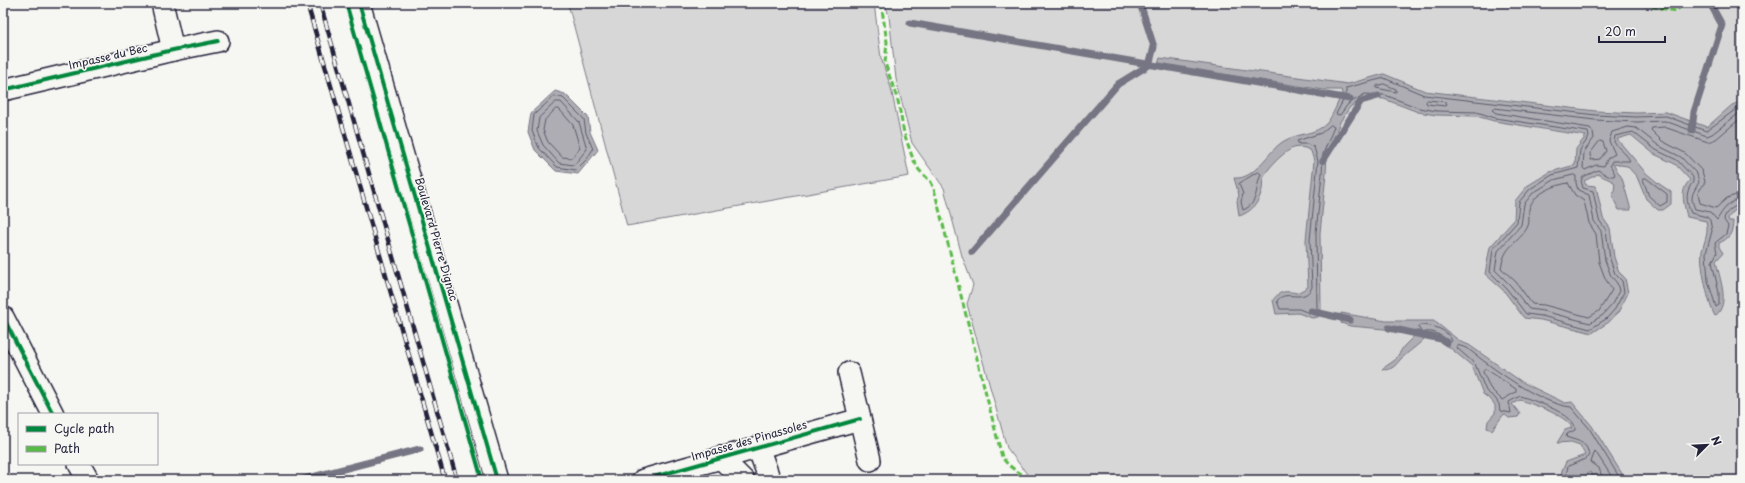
<svg xmlns="http://www.w3.org/2000/svg" width="1745" height="483" font-family="'Playpen Sans',sans-serif">
  <style>
    .green { fill: #d7d7d7; stroke: #7c7c89 }
    .water { fill: #adadb3; stroke: #757583 }
    .lines { fill: none; stroke-linecap: round; stroke-linejoin: round }
    .shore { stroke: #5a5a6b; stroke-width: 1 }
    .stream { stroke: #757583; stroke-width: 7 }
    .street-casing { stroke: #22223b; stroke-width: 24 }
    .street { stroke: #f6f6f2; stroke-width: 21 }
    .rail-casing { stroke: #22223b; stroke-width: 4.5 }
    .rail { stroke: #f6f6f2; stroke-width: 3; stroke-dasharray: 9; stroke-linecap: butt }
    .quiet { stroke: #58b947; stroke-width: 3; stroke-dasharray: 6 3; stroke-linecap: butt }
    .cycleway-casing { stroke: #f6f6f2; stroke-width: 6 }
    .cycleway { stroke: #00873e; stroke-width: 4 }
    .labels { text-anchor: middle; dominant-baseline: central; stroke-width: 3.5; stroke-linejoin: round; paint-order: stroke }
    .street-label { font-size: 11px; fill: #22223b; stroke: #f6f6f2 }
  </style>
  <rect width="100%" height="100%" fill="#f6f6f2"/>
  <filter id="ink" filterUnits="userSpaceOnUse"><feTurbulence type="fractalNoise" baseFrequency=".025" numOctaves="2"/><feDisplacementMap in="SourceGraphic" scale="8" xChannelSelector="R" yChannelSelector="G"/><feConvolveMatrix kernelMatrix="1 2 1 2 8 2 1 2 1" color-interpolation-filters="sRGB"/></filter>
  <g filter="url(#ink)">
    <!-- green -->
    <g class="green">
      <path d="M 583,3 L 874,3 L 881,58 L 891,88 L 909,176 L 627,226 L 568,4 Z"/>
      <path d="M 885,3 L 1742,3 L 1742,480 L 1011,480 L 1027,474 L 1007,448 L 967,304 L 973,285 L 962,256 L 944,188 L 912,143 L 896,79 L 889,16 Z"/>
    </g>
    <!-- water -->
    <g class="water">
      <path d="M 1160,58 L 1348,84 L 1384,74 L 1425,91 L 1596,111 L 1636,113 L 1666,112 L 1707,127 L 1732,105 L 1742,101 L 1742,208 L 1734,211 L 1728,218 L 1729,221 L 1733,221 C 1733,233 1729,239 1719,243 L 1719,247 L 1723,253 L 1716,261 C 1719,277 1731,304 1715,316 C 1709,307 1699,262 1702,251 C 1705,239 1709,233 1706,221 L 1687,217 C 1684,203 1679,191 1690,180 L 1675,164 L 1654,154 L 1631,135 L 1617,139 L 1646,173 L 1658,183 L 1671,192 L 1671,204 L 1663,210 L 1658,210 L 1646,199 L 1637,177 L 1627,166 L 1613,164 L 1622,178 L 1631,210 L 1619,210 L 1613,198 L 1615,183 C 1610,179 1604,178 1598,174 L 1584,181 L 1586,185 L 1596,186 L 1603,218 L 1610,228 L 1614,257 L 1619,272 L 1625,278 L 1628,293 L 1619,311 L 1609,322 L 1592,333 L 1541,320 L 1524,318 L 1504,291 L 1485,274 L 1490,247 L 1514,220 L 1515,201 L 1527,186 L 1550,172 L 1575,165 L 1576,149 L 1586,136 L 1494,121 L 1476,116 L 1436,115 L 1418,112 L 1384,99 L 1365,97 L 1350,107 L 1340,122 L 1327,154 L 1326,174 L 1320,233 L 1321,309 L 1318,317 L 1312,318 L 1298,313 L 1276,314 L 1273,300 C 1280,290 1286,291 1297,293 L 1308,287 L 1306,240 L 1314,161 L 1311,151 C 1307,148 1299,146 1294,148 C 1285,150 1266,170 1263,178 C 1262,183 1263,189 1261,193 C 1258,205 1249,213 1239,216 L 1237,201 L 1239,195 L 1234,178 C 1256,180 1267,151 1284,141 C 1297,133 1316,135 1327,123 C 1333,115 1338,102 1342,93 L 1341,90 L 1324,90 L 1158,64 Z"/>
      <path d="M 555,91 L 565,94 L 588,117 L 590,132 L 598,150 L 578,174 L 556,171 L 535,150 L 528,132 L 531,113 Z"/>
      <path d="M 1341,313 L 1386,321 L 1434,321 L 1461,342 L 1469,345 L 1522,382 L 1565,403 L 1572,402 L 1592,426 L 1626,480 L 1595,480 L 1590,472 L 1579,480 L 1561,480 L 1562,471 L 1566,462 L 1585,455 L 1580,445 L 1571,442 L 1557,443 L 1565,430 L 1572,428 C 1568,416 1532,404 1520,400 L 1512,404 L 1520,414 L 1518,417 L 1509,418 L 1504,414 L 1492,430 L 1487,428 L 1488,421 L 1495,413 L 1495,405 L 1491,400 L 1483,394 L 1472,366 L 1437,337 L 1428,335 C 1420,344 1412,349 1403,357 C 1397,362 1396,368 1386,370 L 1382,369 L 1395,360 L 1404,346 L 1418,332 L 1350,326 L 1341,323 Z"/>
    </g>
    <g class="lines">
      <!-- shore -->
      <g class="shore">
        <path d="M 1384,84 L 1396,89 L 1396,92 L 1376,88 L 1377,86 Z"/>
        <path d="M 555,96 L 563,98 L 584,119 L 586,133 L 593,149 L 587,159 L 576,170 L 557,167 L 539,148 L 532,131 L 534,115 Z"/>
        <path d="M 1428,100 L 1446,102 L 1447,105 L 1445,106 L 1427,104 L 1426,102 Z"/>
        <path d="M 556,102 L 561,102 L 579,122 L 587,149 L 574,165 L 559,163 L 543,145 L 537,131 L 539,118 Z"/>
        <path d="M 1742,105 L 1706,131 L 1666,116 L 1636,117 L 1596,115 L 1424,95 L 1384,78 L 1346,88 L 1346,95 L 1336,114 L 1340,115 L 1348,104 L 1365,94 L 1385,95 L 1419,108 L 1437,111 L 1477,112 L 1495,118 L 1588,132 L 1589,137 L 1580,150 L 1578,168 L 1552,175 L 1530,189 L 1519,202 L 1517,222 L 1493,249 L 1490,272 L 1507,289 L 1526,314 L 1542,316 L 1590,329 L 1606,319 L 1615,309 L 1624,292 L 1622,281 L 1615,274 L 1610,259 L 1606,230 L 1599,220 L 1593,191 L 1583,188 L 1581,181 L 1583,177 L 1598,170 L 1608,176 L 1614,176 L 1615,174 L 1610,165 L 1612,161 L 1630,161 C 1628,155 1618,148 1614,142 L 1615,136 L 1633,132 L 1656,150 L 1677,160 L 1693,177 L 1693,182 C 1685,192 1686,201 1691,213 L 1707,217 L 1710,220 L 1712,231 L 1706,253 L 1708,281 L 1716,307 L 1719,305 L 1719,293 L 1712,262 L 1717,253 L 1715,243 L 1726,234 L 1728,226 L 1724,220 C 1724,212 1734,206 1742,204"/>
        <path d="M 556,109 L 559,109 L 573,125 L 580,148 L 572,158 L 562,157 L 548,142 L 543,130 L 545,120 Z"/>
        <path d="M 1742,111 L 1712,134 L 1707,136 L 1665,121 L 1636,122 L 1595,120 L 1494,108 L 1492,110 L 1496,113 L 1590,128 L 1593,132 L 1594,138 L 1584,152 L 1583,168 L 1585,170 L 1596,165 L 1604,166 L 1608,158 L 1615,154 L 1609,141 L 1612,132 L 1628,127 L 1636,128 L 1659,146 L 1681,157 L 1697,174 L 1699,182 C 1693,194 1689,195 1695,209 L 1710,212 L 1717,220 C 1723,210 1729,200 1742,199"/>
        <path d="M 1742,117 L 1716,139 L 1708,142 L 1664,127 L 1652,128 L 1651,130 L 1662,141 L 1685,153 L 1702,171 L 1705,182 L 1698,193 L 1700,203 L 1716,208 L 1727,198 L 1742,193"/>
        <path d="M 1331,125 L 1334,127 L 1323,154 L 1322,174 L 1316,233 L 1317,308 L 1315,313 L 1312,314 L 1299,309 L 1280,309 L 1277,301 C 1285,288 1304,305 1312,287 L 1310,240 L 1318,161 L 1314,147 L 1307,144 L 1299,144 L 1297,141 L 1321,133 Z"/>
        <path d="M 1600,141 L 1603,142 L 1606,151 L 1600,159 L 1591,160 L 1590,154 Z"/>
        <path d="M 1258,172 L 1261,174 C 1255,187 1259,204 1243,210 L 1241,202 L 1243,194 L 1239,184 Z"/>
        <path d="M 1574,175 L 1576,176 L 1576,183 L 1578,190 L 1589,195 L 1594,221 L 1601,231 L 1605,260 L 1611,276 L 1617,283 L 1619,291 L 1611,306 L 1603,315 L 1590,323 L 1543,311 L 1529,309 L 1511,286 L 1495,270 L 1498,251 L 1521,225 L 1524,204 L 1533,193 L 1554,180 Z"/>
        <path d="M 1643,178 L 1646,178 L 1667,194 L 1667,202 L 1660,206 L 1649,196 Z"/>
        <path d="M 1568,183 L 1575,195 L 1584,201 L 1589,223 L 1596,234 L 1599,262 L 1605,278 L 1612,290 L 1599,311 L 1589,317 L 1544,305 L 1532,304 L 1516,282 L 1501,268 C 1505,244 1516,246 1527,228 C 1531,221 1527,213 1530,206 C 1535,193 1555,185 1568,183 Z"/>
        <path d="M 1420,325 C 1432,325 1448,329 1452,341 L 1449,342 C 1440,335 1433,329 1422,333 L 1418,327 Z"/>
        <path d="M 1486,369 L 1516,389 L 1516,392 L 1502,400 L 1490,388 L 1483,372 Z"/>
        <path d="M 1565,480 L 1568,466 L 1586,459 L 1589,455 C 1587,441 1577,441 1566,437 L 1567,434 L 1575,430 C 1578,415 1533,400 1520,396 L 1509,402 L 1511,413 L 1500,411 L 1499,404 L 1495,398 L 1486,391 L 1475,364 L 1457,348 L 1457,345 L 1467,348 C 1492,368 1540,404 1571,407 L 1589,428 L 1621,480"/>
        <path d="M 1603,480 L 1599,468 L 1591,462 L 1595,451 L 1614,480"/>
      </g>
      <!-- stream -->
      <g class="stream">
        <path d="M 910,23 L 1350,99"/>
        <path d="M 1692,130 L 1694,112 L 1722,25 L 1711,5 L 1704,3"/>
        <path d="M 1323,161 L 1361,101 L 1378,96"/>
        <path d="M 972,252 L 1118,84 L 1149,65 L 1154,47 L 1140,3"/>
        <path d="M 1311,311 L 1350,320"/>
        <path d="M 1389,328 L 1441,339 L 1447,343"/>
        <path d="M 301,480 L 420,449"/>
      </g>
      <!-- street casing -->
      <g class="street-casing">
        <g id="street">
          <path d="M 162,3 L 173,50"/>
          <path d="M 359,3 L 497,480"/>
          <path d="M 3,90 L 173,50 L 218,41"/>
          <path d="M 3,317 L 53,414"/>
          <path d="M 849,373 L 870,460"/>
          <path d="M 758,447 L 768,475 L 764,480"/>
          <path d="M 720,457 L 743,480"/>
          <path d="M 79,464 L 88,480"/>
          <path d="M 643,480 L 860,419"/>
        </g>
      </g>
      <!-- street -->
      <use href="#street" class="street"/>
      <!-- rail casing -->
      <g class="rail-casing">
        <g id="rail">
          <path d="M 307,3 L 445,480"/>
          <path d="M 320,3 L 457,480"/>
        </g>
      </g>
      <!-- rail -->
      <use href="#rail" class="rail"/>
      <!-- quiet -->
      <g class="quiet">
        <path d="M 881,3 L 887,42 L 885,63 L 898,101 L 904,133 L 913,159 L 919,170 L 931,182 L 934,189 L 1002,457 C 1009,468 1020,473 1032,480"/>
        <path d="M 1634,3 L 1676,11 L 1684,3"/>
      </g>
      <!-- cycleway casing -->
      <g class="cycleway-casing">
        <g id="cycleway">
          <path d="M 346,3 L 482,480"/>
          <path d="M 359,3 L 497,480"/>
          <path d="M 3,90 L 173,50 L 218,41"/>
          <path d="M 3,317 L 53,414"/>
          <path d="M 643,480 L 860,419"/>
        </g>
      </g>
      <!-- cycleway -->
      <use href="#cycleway" class="cycleway"/>
    </g>
  </g>
  <g class="labels">
    <!-- street labels -->
    <g class="street-label">
      <text transform="translate(108 56) rotate(-13)">Impasse du Bec</text>
      <text transform="translate(437 239) rotate(74)">Boulevard Pierre Dignac</text>
      <text transform="translate(749 440) rotate(-16)">Impasse des Pinassoles</text>
    </g>
  </g>
  <!-- margin -->
  <rect width="1745" height="483" fill="none" stroke="#f6f6f2" stroke-width="16"/>
  <rect x="8" y="8" width="1729" height="467" fill="none" stroke="#22223b" stroke-width="1.5" filter="url(#ink)"/>
  <!-- legend -->
  <rect x="18" y="413" width="140" height="52" fill="#f6f6f2" stroke="#a1a1a9"/>
  <rect x="26" y="426" width="20" height="6" fill="#00873e" stroke="#a1a1a9"/>
  <text x="54" y="433" font-size="12" fill="#22223b">Cycle path</text>
  <rect x="26" y="446" width="20" height="6" fill="#58b947" stroke="#a1a1a9"/>
  <text x="54" y="453" font-size="12" fill="#22223b">Path</text>
  <!-- north arrow -->
  <g transform="translate(1707 445) rotate(66)" stroke="#f6f6f2" stroke-width="3" paint-order="stroke">
  <path d="M0-3L7 15L0 10L-7 15Z" fill="#22223b"/>
  <text y="-6" font-size="11" font-weight="bold" text-anchor="middle" fill="#22223b">N</text>
  </g>
  <!-- scale -->
  <path d="M1599 36v6h66v-6" fill="none" stroke="#22223b" stroke-width="2"/>
  <text x="1605" y="36" font-size="12" fill="#22223b" stroke="#f6f6f2" stroke-width="3" paint-order="stroke">20 m</text>
</svg>
